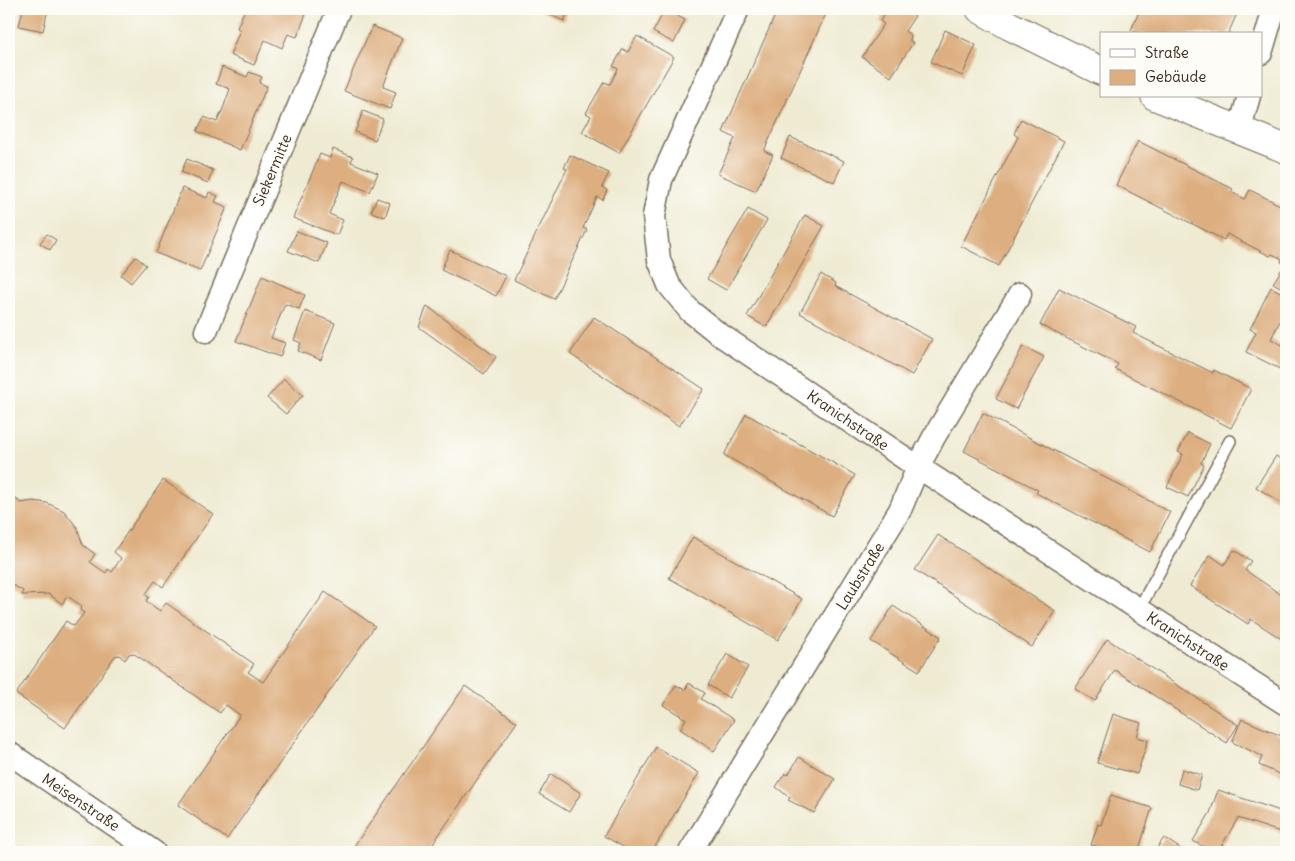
<svg xmlns="http://www.w3.org/2000/svg" width="1295" height="861" font-family="Delius,sans-serif">
  <style>
    .building { fill: #ddae7f }
    .lines { fill: none; stroke-linecap: round; stroke-linejoin: round }
    .service-casing { stroke: #7a6e5d; stroke-width: 14 }
    .minor-casing { stroke: #7a6e5d; stroke-width: 25 }
    .tertiary-casing { stroke: #7a6e5d; stroke-width: 30 }
    .service { stroke: #fff; stroke-width: 11 }
    .minor { stroke: #fff; stroke-width: 22 }
    .tertiary { stroke: #fff; stroke-width: 28 }
    .labels { text-anchor: middle; dominant-baseline: central; stroke-width: 4; stroke-linejoin: round; paint-order: stroke }
    .street-label { font-size: 15px; fill: #3b2a1e; stroke: #fdfcf7 }
  </style>
  <rect width="100%" height="100%" fill="#fdfcf7"/>
  <filter id="ink" filterUnits="userSpaceOnUse"><feTurbulence type="fractalNoise" baseFrequency=".02" numOctaves="2"/><feDisplacementMap in="SourceGraphic" scale="10" xChannelSelector="R" yChannelSelector="G"/><feConvolveMatrix kernelMatrix="1 2 1 2 8 2 1 2 1" color-interpolation-filters="sRGB"/></filter>
  <filter id="wash" filterUnits="userSpaceOnUse"><feTurbulence type="fractalNoise" baseFrequency=".0096" numOctaves="4" result="noise"/><feDisplacementMap in="SourceGraphic" scale="20" xChannelSelector="R" yChannelSelector="G"/><feGaussianBlur stdDeviation="1.12" result="paint"/><feColorMatrix in="noise" values="0 0 0 0 0 0 0 0 0 0 0 0 0 0 0 0 0 1.4 0 .05"/><feComposite in="paint" operator="in"/></filter>
  <g filter="url(#wash)">
    <rect width="100%" height="100%" fill="#efebd3"/>
    <g id="blocks">
      <!-- building -->
      <g class="building">
        <path d="M 23,9 L 48,9 L 43,31 L 19,26 Z"/>
        <path d="M 245,9 L 308,9 L 297,37 L 288,34 L 282,48 L 265,40 L 254,65 L 230,55 L 240,30 L 237,28 Z"/>
        <path d="M 544,9 L 569,9 L 564,21 L 543,12 Z"/>
        <path d="M 665,9 L 685,20 L 674,43 L 653,32 Z"/>
        <path d="M 773,9 L 828,9 L 764,151 L 773,155 L 756,191 L 718,174 L 735,138 L 723,132 L 777,11 Z"/>
        <path d="M 888,9 L 905,9 L 915,16 L 905,31 L 911,35 L 910,41 L 913,43 L 891,77 L 862,57 L 884,24 L 880,21 Z"/>
        <path d="M 1136,9 L 1239,9 L 1228,34 L 1141,34 L 1131,30 L 1140,10 Z"/>
        <path d="M 372,26 L 402,38 L 383,87 L 396,92 L 390,109 L 344,91 Z"/>
        <path d="M 945,30 L 976,45 L 962,76 L 931,62 Z"/>
        <path d="M 637,36 L 674,57 L 619,153 L 582,132 L 591,116 L 586,113 L 604,82 L 610,84 L 618,69 L 613,66 L 623,49 L 628,52 Z"/>
        <path d="M 222,67 L 247,77 L 249,72 L 262,77 L 259,83 L 267,86 L 240,150 L 197,131 L 204,117 L 217,122 L 224,106 L 230,89 L 216,84 Z"/>
        <path d="M 363,111 L 383,119 L 375,140 L 355,132 Z"/>
        <path d="M 1021,119 L 1064,141 L 999,266 L 961,246 L 1018,137 L 1014,134 Z"/>
        <path d="M 790,137 L 844,161 L 834,182 L 781,158 Z"/>
        <path d="M 1138,141 L 1233,189 L 1231,192 L 1245,199 L 1250,190 L 1286,208 L 1286,290 L 1273,283 L 1285,264 L 1281,262 L 1282,259 L 1272,254 L 1270,256 L 1227,234 L 1224,240 L 1116,185 Z"/>
        <path d="M 333,149 L 353,157 L 351,162 L 378,173 L 370,192 L 343,181 L 329,214 L 343,220 L 337,235 L 293,218 L 320,154 L 330,158 Z"/>
        <path d="M 570,155 L 609,173 L 602,187 L 607,190 L 603,200 L 597,197 L 583,228 L 587,230 L 554,299 L 514,280 L 567,169 L 564,168 Z"/>
        <path d="M 187,159 L 213,170 L 208,183 L 181,172 Z"/>
        <path d="M 182,188 L 207,198 L 209,192 L 218,196 L 215,202 L 227,207 L 200,271 L 156,253 Z"/>
        <path d="M 377,198 L 390,203 L 385,217 L 371,212 Z"/>
        <path d="M 748,209 L 767,220 L 726,290 L 707,279 Z"/>
        <path d="M 805,215 L 824,226 L 766,327 L 747,316 Z"/>
        <path d="M 297,231 L 327,243 L 319,263 L 288,251 Z"/>
        <path d="M 47,234 L 56,240 L 50,250 L 40,243 Z"/>
        <path d="M 450,250 L 506,276 L 496,296 L 441,270 Z"/>
        <path d="M 136,257 L 146,265 L 131,283 L 121,275 Z"/>
        <path d="M 821,274 L 836,283 L 835,286 L 932,339 L 912,375 L 800,313 Z"/>
        <path d="M 262,276 L 305,295 L 299,309 L 285,304 L 271,338 L 285,343 L 280,357 L 236,341 Z"/>
        <path d="M 1271,287 L 1286,295 L 1286,309 L 1271,339 L 1286,347 L 1286,372 L 1246,352 L 1256,332 L 1250,329 Z"/>
        <path d="M 1059,288 L 1136,327 L 1133,333 L 1213,373 L 1214,370 L 1251,389 L 1231,428 L 1115,369 L 1118,364 L 1040,325 Z"/>
        <path d="M 427,306 L 496,357 L 484,374 L 419,327 Z"/>
        <path d="M 305,311 L 335,323 L 321,360 L 298,351 L 301,343 L 294,340 Z"/>
        <path d="M 594,317 L 704,389 L 679,426 L 570,354 Z"/>
        <path d="M 1023,346 L 1044,357 L 1016,409 L 996,399 Z"/>
        <path d="M 284,379 L 303,395 L 286,414 L 267,398 Z"/>
        <path d="M 983,413 L 1170,512 L 1150,552 L 1036,493 L 1038,490 L 964,451 Z"/>
        <path d="M 746,414 L 855,475 L 832,516 L 724,455 Z"/>
        <path d="M 1188,433 L 1210,444 L 1201,463 L 1204,465 L 1188,497 L 1167,487 L 1183,454 L 1178,452 Z"/>
        <path d="M 1276,456 L 1286,463 L 1286,506 L 1256,487 Z"/>
        <path d="M 163,480 L 213,514 L 163,587 L 155,581 L 145,595 L 149,597 L 146,601 L 160,611 L 166,603 L 254,664 L 248,672 L 263,682 L 325,592 L 375,626 L 227,839 L 178,805 L 240,715 L 226,705 L 220,713 L 133,653 L 129,654 L 125,660 L 119,655 L 115,656 L 65,728 L 16,694 L 66,621 L 74,626 L 84,613 L 80,610 L 82,606 L 67,596 L 62,604 L 49,594 L 22,595 L 23,591 L 9,583 L 9,494 L 21,503 L 33,501 L 47,503 L 64,511 L 77,527 L 83,545 L 95,554 L 90,562 L 106,573 L 108,569 L 112,572 L 121,558 L 114,552 Z"/>
        <path d="M 938,535 L 1055,611 L 1032,647 L 915,570 Z"/>
        <path d="M 693,537 L 802,599 L 778,640 L 669,578 Z"/>
        <path d="M 1234,550 L 1251,561 L 1245,570 L 1283,596 L 1285,591 L 1286,592 L 1286,642 L 1251,619 L 1248,624 L 1190,586 L 1210,555 L 1224,565 Z"/>
        <path d="M 893,606 L 941,637 L 919,671 L 871,641 Z"/>
        <path d="M 1107,639 L 1238,725 L 1227,743 L 1115,670 L 1095,701 L 1075,689 Z"/>
        <path d="M 727,654 L 748,667 L 729,698 L 708,685 Z"/>
        <path d="M 689,683 L 705,693 L 701,699 L 734,720 L 714,751 L 680,729 L 686,719 L 663,705 L 676,685 L 685,690 Z"/>
        <path d="M 465,686 L 517,722 L 427,852 L 350,852 Z"/>
        <path d="M 1113,714 L 1141,723 L 1137,737 L 1148,740 L 1137,774 L 1097,763 Z"/>
        <path d="M 1242,719 L 1286,738 L 1286,777 L 1259,765 L 1262,756 L 1232,742 Z"/>
        <path d="M 656,747 L 699,773 L 652,852 L 632,852 L 604,836 Z"/>
        <path d="M 799,757 L 835,779 L 814,813 L 788,800 L 790,798 L 776,787 L 785,773 L 788,775 Z"/>
        <path d="M 1182,769 L 1202,775 L 1197,790 L 1178,784 Z"/>
        <path d="M 551,774 L 581,793 L 569,812 L 539,794 Z"/>
        <path d="M 1218,790 L 1286,813 L 1283,833 L 1238,818 L 1218,852 L 1214,852 L 1193,841 L 1210,813 Z"/>
        <path d="M 1111,795 L 1152,808 L 1138,852 L 1116,852 L 1091,845 L 1098,824 L 1101,825 Z"/>
        <path d="M 1164,838 L 1186,852 L 1154,852 Z"/>
      </g>
    </g>
  </g>
  <g filter="url(#ink)">
    <use href="#blocks" fill-opacity="0" stroke="#7a6e5d" stroke-width="1"/>
    <g class="lines">
      <!-- service casing -->
      <g class="service-casing">
        <path id="service" d="M 1139,609 L 1230,441"/>
      </g>
      <!-- minor casing -->
      <g class="minor-casing">
        <g id="minor">
          <path d="M 738,9 L 661,180 L 654,216 L 659,260 L 669,285 L 690,311 L 719,334 L 918,467 L 1286,704"/>
          <path d="M 1261,53 L 1274,9"/>
          <path d="M 1239,131 L 1249,96"/>
          <path d="M 206,331 L 339,9"/>
          <path d="M 9,753 L 154,852"/>
          <path d="M 690,852 L 900,510 L 918,467 L 934,437 L 1020,294"/>
        </g>
      </g>
      <!-- tertiary casing -->
      <g class="tertiary-casing">
        <g id="tertiary">
          <path d="M 980,9 L 1010,26 L 1101,71"/>
          <path d="M 1155,96 L 1286,149"/>
        </g>
      </g>
      <!-- service -->
      <use href="#service" class="service"/>
      <!-- minor -->
      <use href="#minor" class="minor"/>
      <!-- tertiary -->
      <use href="#tertiary" class="tertiary"/>
    </g>
  </g>
  <g class="labels">
    <!-- street labels -->
    <g class="street-label">
      <text transform="translate(272 170) rotate(-67)">Siekermitte</text>
      <text transform="translate(848 420) rotate(34)">Kranichstraße</text>
      <text transform="translate(860 576) rotate(-58)">Laubstraße</text>
      <text transform="translate(1188 641) rotate(33)">Kranichstraße</text>
      <text transform="translate(81 802) rotate(34)">Meisenstraße</text>
    </g>
  </g>
  <!-- margin -->
  <rect width="1295" height="861" fill="none" stroke="#fdfcf7" stroke-width="30"/>
  <!-- legend -->
  <rect x="1100" y="32" width="162" height="65" fill="#fdfcf7" stroke="#afa8a0"/>
  <rect x="1110" y="49" width="25" height="8" fill="#ffffff" stroke="#afa8a0"/>
  <text x="1145" y="58" font-size="15" fill="#3b2a1e">Straße</text>
  <rect x="1110" y="70" width="25" height="15" fill="#ddae7f" stroke="#afa8a0"/>
  <text x="1145" y="82" font-size="15" fill="#3b2a1e">Gebäude</text>
</svg>
